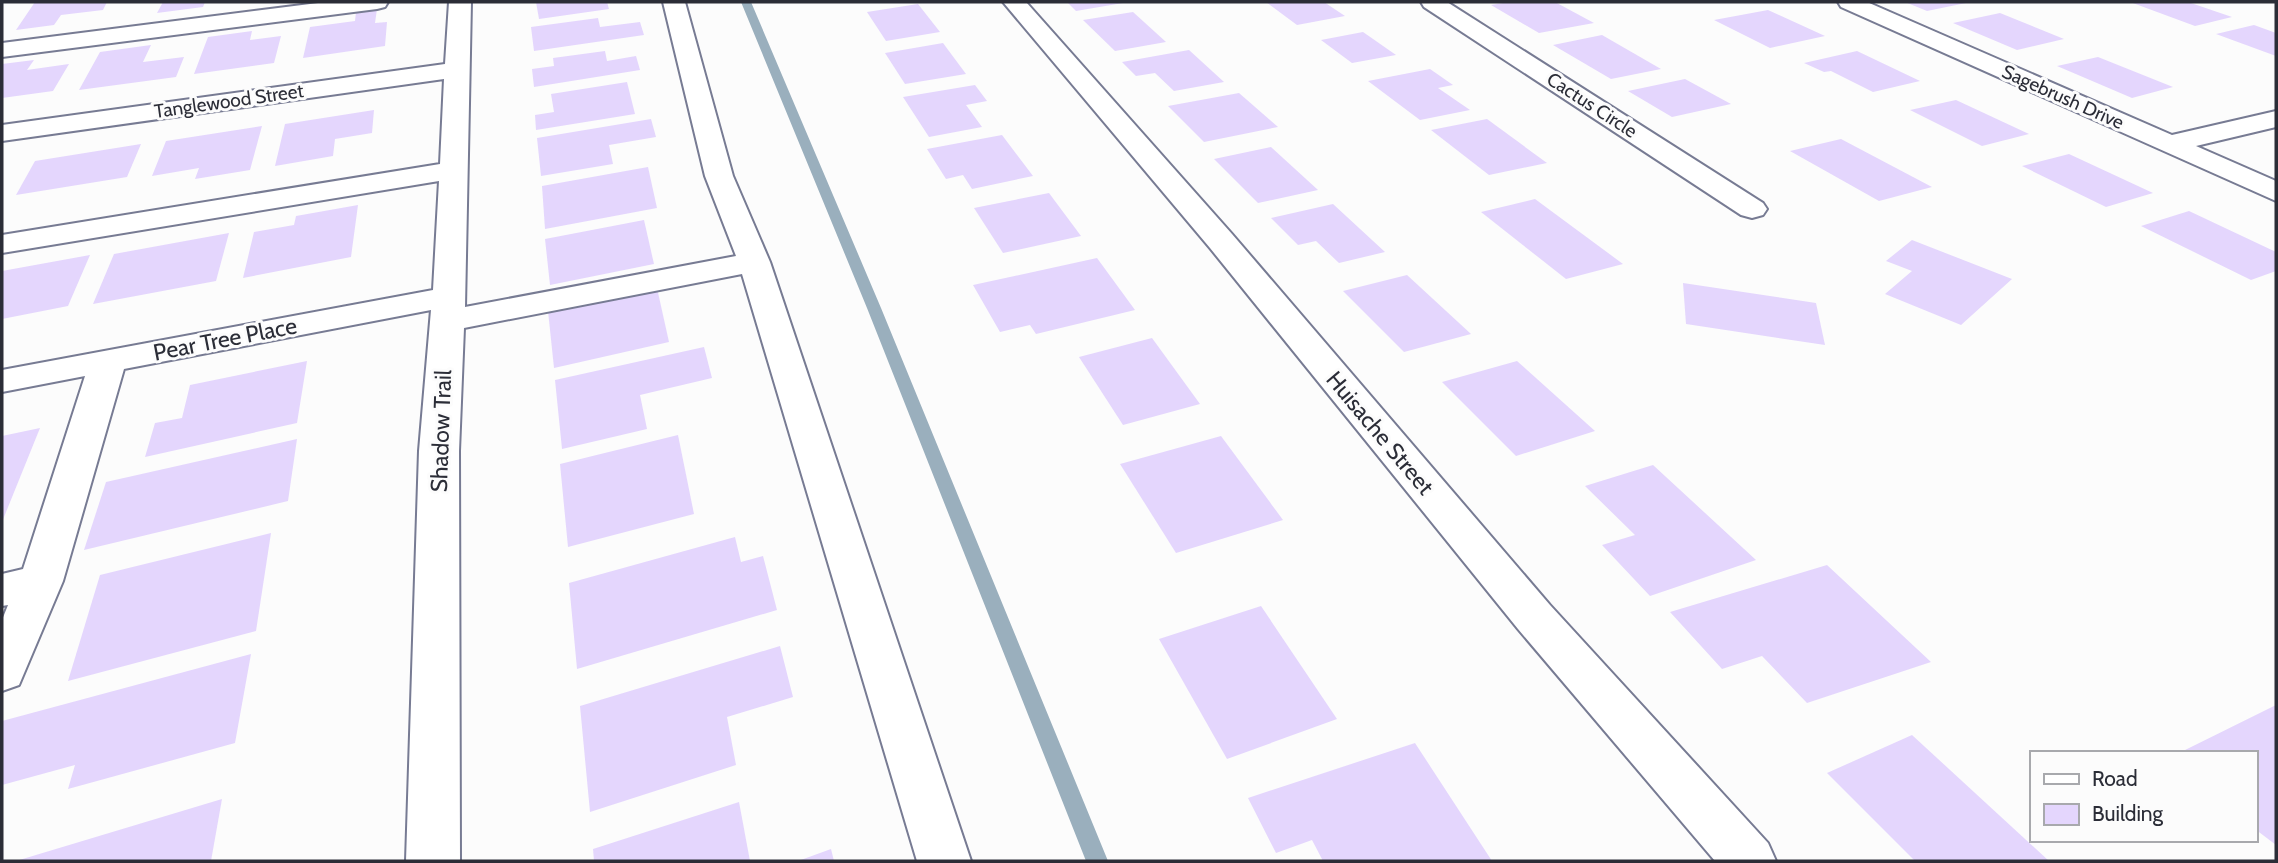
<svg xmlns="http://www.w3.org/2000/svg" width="2278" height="863" font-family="Cabin,sans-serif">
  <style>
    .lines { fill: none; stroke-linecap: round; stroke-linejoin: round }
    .stream { fill: #9aafbd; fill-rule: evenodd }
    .building { fill: #e4d6fd }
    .minor-casing { stroke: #777b93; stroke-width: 4 }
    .minor { fill: #fff; fill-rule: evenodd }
    .labels { text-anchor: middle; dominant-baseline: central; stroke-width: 6; stroke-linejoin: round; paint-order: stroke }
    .far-street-label { font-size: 19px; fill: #2b2d37; stroke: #fcfcfc }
    .street-label { font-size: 23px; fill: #2b2d37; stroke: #fcfcfc }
  </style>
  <rect width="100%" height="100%" fill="#fcfcfc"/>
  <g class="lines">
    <!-- stream -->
    <path class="stream" d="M 741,2 L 751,2 L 881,308 L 1108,861 L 1086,861 L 867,308 Z"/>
  </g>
  <!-- building -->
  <g class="building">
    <path d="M 35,2 L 107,2 L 103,10 L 61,15 L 54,25 L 16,30 Z"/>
    <path d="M 163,2 L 205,2 L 203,7 L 157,13 Z"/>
    <path d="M 536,2 L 607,2 L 609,9 L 539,19 Z"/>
    <path d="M 1067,2 L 1123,2 L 1123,3 L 1076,11 Z"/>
    <path d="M 1266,2 L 1324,2 L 1345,16 L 1297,25 Z"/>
    <path d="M 1509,2 L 1555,2 L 1594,23 L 1539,33 L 1491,5 Z"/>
    <path d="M 1905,2 L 1966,2 L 1966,3 L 1927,11 Z"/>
    <path d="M 2130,2 L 2188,2 L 2232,17 L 2195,26 Z"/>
    <path d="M 918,4 L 940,32 L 886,41 L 867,12 Z"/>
    <path d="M 377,9 L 375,23 L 387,22 L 385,46 L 303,58 L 310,27 L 355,21 L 356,12 Z"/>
    <path d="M 1768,10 L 1825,36 L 1770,48 L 1714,20 Z"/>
    <path d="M 1133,12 L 1166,42 L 1115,51 L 1083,20 Z"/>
    <path d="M 2000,13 L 2064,39 L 2017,50 L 1953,23 Z"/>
    <path d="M 598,18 L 600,27 L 640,22 L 644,35 L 534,51 L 531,27 Z"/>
    <path d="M 2254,25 L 2276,33 L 2276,56 L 2216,34 Z"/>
    <path d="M 252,31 L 250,40 L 281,36 L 274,63 L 194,74 L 208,37 Z"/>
    <path d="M 1363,32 L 1396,55 L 1352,63 L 1321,40 Z"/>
    <path d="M 1602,35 L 1661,69 L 1611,79 L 1553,45 Z"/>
    <path d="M 943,43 L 966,74 L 905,84 L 885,53 Z"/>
    <path d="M 151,45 L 143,62 L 184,57 L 176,77 L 79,90 L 100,52 Z"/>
    <path d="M 1189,50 L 1224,82 L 1174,91 L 1155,73 L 1136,76 L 1122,62 Z"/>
    <path d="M 605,51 L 607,61 L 636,56 L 640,70 L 534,87 L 532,69 L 554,66 L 553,58 Z"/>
    <path d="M 1857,51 L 1920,81 L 1873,92 L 1831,71 L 1824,72 L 1804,63 Z"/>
    <path d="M 2098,57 L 2173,87 L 2132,98 L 2057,66 Z"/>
    <path d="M 34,60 L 27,70 L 69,64 L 53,91 L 2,98 L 2,64 Z"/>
    <path d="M 1430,69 L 1453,85 L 1438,88 L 1470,110 L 1420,120 L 1368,81 Z"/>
    <path d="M 1685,79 L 1731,104 L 1672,117 L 1628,91 Z"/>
    <path d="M 627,82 L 635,114 L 536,130 L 535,115 L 554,112 L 551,94 Z"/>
    <path d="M 975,85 L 987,101 L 966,105 L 982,127 L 929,137 L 903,97 Z"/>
    <path d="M 1239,93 L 1278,127 L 1204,142 L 1168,106 Z"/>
    <path d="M 1956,100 L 2029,134 L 1982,146 L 1910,110 Z"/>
    <path d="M 374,110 L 372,133 L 335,139 L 333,156 L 275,166 L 285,124 Z"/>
    <path d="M 651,119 L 656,137 L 609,145 L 613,164 L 541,176 L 537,138 Z"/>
    <path d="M 1487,119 L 1547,163 L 1489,175 L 1431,130 Z"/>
    <path d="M 262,126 L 250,170 L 195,179 L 199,168 L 152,176 L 166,141 Z"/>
    <path d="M 1002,135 L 1033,176 L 972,189 L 963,175 L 946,179 L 927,149 Z"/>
    <path d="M 1841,139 L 1932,187 L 1879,201 L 1790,151 Z"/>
    <path d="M 141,144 L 127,177 L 16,195 L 35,161 Z"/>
    <path d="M 1271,147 L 1318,190 L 1258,203 L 1214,159 Z"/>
    <path d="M 2069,154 L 2153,193 L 2106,207 L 2022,166 Z"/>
    <path d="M 648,167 L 657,208 L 545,229 L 542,186 Z"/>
    <path d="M 1049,193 L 1081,236 L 1003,253 L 974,208 Z"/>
    <path d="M 1535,199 L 1623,264 L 1566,279 L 1481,212 Z"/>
    <path d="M 1333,204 L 1385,252 L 1339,263 L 1316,241 L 1298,245 L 1271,218 Z"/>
    <path d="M 358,205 L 351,257 L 243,278 L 254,232 L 294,225 L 296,216 Z"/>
    <path d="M 2189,211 L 2276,252 L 2276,271 L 2251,280 L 2141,226 Z"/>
    <path d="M 644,220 L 654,264 L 550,285 L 545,239 Z"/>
    <path d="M 229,233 L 216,281 L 93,304 L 114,254 Z"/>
    <path d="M 1912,240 L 2012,279 L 1961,325 L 1885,294 L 1912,271 L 1886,261 Z"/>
    <path d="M 90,255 L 68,306 L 2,319 L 2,271 Z"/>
    <path d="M 1097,258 L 1135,310 L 1036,334 L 1030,325 L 1000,332 L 973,285 Z"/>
    <path d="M 1407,275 L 1471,334 L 1404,352 L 1343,291 Z"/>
    <path d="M 1683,283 L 1816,303 L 1825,345 L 1686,324 Z"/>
    <path d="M 657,288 L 669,342 L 554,368 L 548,311 Z"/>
    <path d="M 1152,338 L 1200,404 L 1123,425 L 1079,357 Z"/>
    <path d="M 704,347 L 712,378 L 640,395 L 647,429 L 562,449 L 555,380 Z"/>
    <path d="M 307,361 L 297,423 L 145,457 L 155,423 L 182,418 L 190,385 Z"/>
    <path d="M 1517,361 L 1595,431 L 1516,456 L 1442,382 Z"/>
    <path d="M 40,428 L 2,522 L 2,436 Z"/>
    <path d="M 678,435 L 694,514 L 568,547 L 560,464 Z"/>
    <path d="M 1221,436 L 1283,520 L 1176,553 L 1120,464 Z"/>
    <path d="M 297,439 L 288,501 L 84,550 L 106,482 Z"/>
    <path d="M 1653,465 L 1756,560 L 1650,596 L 1602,545 L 1635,535 L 1585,486 Z"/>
    <path d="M 271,533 L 256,631 L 68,681 L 100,575 Z"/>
    <path d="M 735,537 L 741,562 L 763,556 L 777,610 L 577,669 L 569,583 Z"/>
    <path d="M 1827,565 L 1931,662 L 1807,703 L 1762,656 L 1722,669 L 1670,612 Z"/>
    <path d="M 1261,606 L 1337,719 L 1227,759 L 1159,639 Z"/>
    <path d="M 780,646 L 793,697 L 727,717 L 736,765 L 590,812 L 580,706 Z"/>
    <path d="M 251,654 L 235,743 L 68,789 L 75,765 L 2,785 L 2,721 Z"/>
    <path d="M 2276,705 L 2276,845 L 2255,829 L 2255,753 L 2179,753 Z"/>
    <path d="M 1912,735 L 2049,861 L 1915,861 L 1827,773 Z"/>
    <path d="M 1415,743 L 1492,861 L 1323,861 L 1312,840 L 1276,853 L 1248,798 Z"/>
    <path d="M 222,799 L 211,861 L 16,861 Z"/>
    <path d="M 739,802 L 750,861 L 594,861 L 593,849 Z"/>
    <path d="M 831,849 L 834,861 L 798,861 Z"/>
  </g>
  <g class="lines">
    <!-- minor casing -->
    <g class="minor-casing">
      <g id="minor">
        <path d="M 326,2 L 388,2 L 385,7 L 377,9 L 2,57 L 2,43 Z"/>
        <path d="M 449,2 L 471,2 L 465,307 L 736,256 L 705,176 L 663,2 L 685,2 L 733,176 L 770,262 L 971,861 L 917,861 L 742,274 L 464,328 L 459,451 L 460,861 L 406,861 L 419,451 L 431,310 L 124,369 L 63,581 L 19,685 L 2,691 L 2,620 L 8,605 L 2,606 L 2,574 L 23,569 L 85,376 L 2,392 L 2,370 L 433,290 L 439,181 L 2,253 L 2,235 L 440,164 L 444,79 L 2,141 L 2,125 L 445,64 Z"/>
        <path d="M 1003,2 L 1026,2 L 1232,234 L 1550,605 L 1768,843 L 1776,861 L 1715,861 L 1518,629 L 1210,248 Z"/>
        <path d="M 1421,2 L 1447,2 L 1763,203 L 1767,209 L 1763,215 L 1752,218 L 1741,215 L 1424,7 Z"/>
        <path d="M 1838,2 L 1867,2 L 2172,135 L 2276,111 L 2276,127 L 2196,146 L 2276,181 L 2276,201 L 1841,7 Z"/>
      </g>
    </g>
    <!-- minor -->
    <use href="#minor" class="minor"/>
  </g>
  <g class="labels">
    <!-- far-street labels -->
    <g class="far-street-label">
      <text transform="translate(2063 97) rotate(24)">Sagebrush Drive</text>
      <text transform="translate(229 101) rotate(-8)">Tanglewood Street</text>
      <text transform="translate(1592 105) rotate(33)">Cactus Circle</text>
    </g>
    <!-- street labels -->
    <g class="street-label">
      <text transform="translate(225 339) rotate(-11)">Pear Tree Place</text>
      <text transform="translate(441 431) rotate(-88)">Shadow Trail</text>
      <text transform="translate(1380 433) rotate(50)">Huisache Street</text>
    </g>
  </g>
  <!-- border -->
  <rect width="2278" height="863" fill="none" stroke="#2b2d37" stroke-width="7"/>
  <!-- legend -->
  <rect x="2030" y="751" width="228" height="91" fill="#fcfcfc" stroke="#a8a9ad" stroke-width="2"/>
  <rect x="2044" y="774" width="35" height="10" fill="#ffffff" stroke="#a8a9ad" stroke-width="2"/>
  <text x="2092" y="786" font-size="21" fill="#2b2d37">Road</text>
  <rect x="2044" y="804" width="35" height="21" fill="#e4d6fd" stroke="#a8a9ad" stroke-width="2"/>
  <text x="2092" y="821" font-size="21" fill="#2b2d37">Building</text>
</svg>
